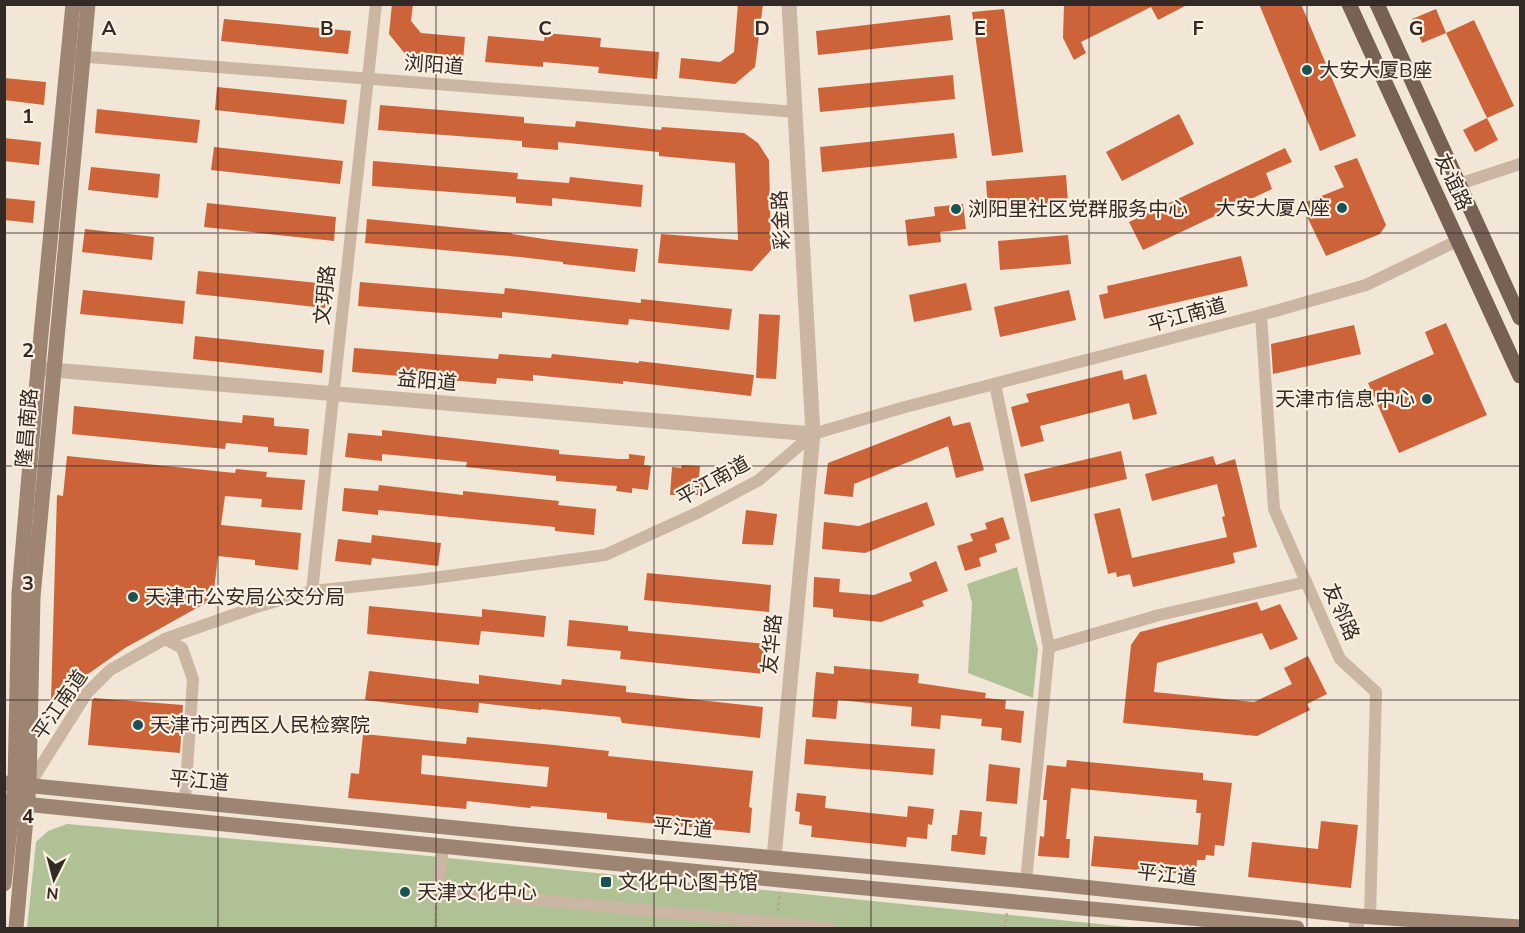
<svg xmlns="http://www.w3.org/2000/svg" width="1525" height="933" font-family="'Nunito Sans','Noto Sans SC',sans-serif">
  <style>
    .green { fill: #b1c196 }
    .building { fill: #cc6339; fill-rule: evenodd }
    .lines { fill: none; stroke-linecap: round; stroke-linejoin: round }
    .path { stroke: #b6a08c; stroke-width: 2; stroke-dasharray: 3 3; stroke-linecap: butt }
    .minor { stroke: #cab6a2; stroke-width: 12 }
    .tertiary { stroke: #cab6a2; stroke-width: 15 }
    .secondary { stroke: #9e8473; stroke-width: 15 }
    .primary { stroke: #776155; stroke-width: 15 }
    .grid { fill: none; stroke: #342a25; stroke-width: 1.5; stroke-opacity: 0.55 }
    .poi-dot { fill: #195157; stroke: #faf0e2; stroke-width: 2 }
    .labels { text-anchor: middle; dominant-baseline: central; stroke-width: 4.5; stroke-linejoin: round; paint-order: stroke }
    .street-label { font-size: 20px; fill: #342a25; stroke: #faf0e2 }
    .poi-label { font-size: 20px; fill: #342a25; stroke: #faf0e2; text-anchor: start }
    .grid-label { font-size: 20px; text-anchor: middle; font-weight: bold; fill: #342a25; stroke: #faf0e2; stroke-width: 4.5; stroke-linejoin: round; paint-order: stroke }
  </style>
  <rect width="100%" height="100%" fill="#f2e6d6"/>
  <!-- green -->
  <g class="green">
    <path d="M 1017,567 L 1038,649 L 1033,698 L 968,673 L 972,603 L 967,584 Z"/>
    <path d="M 67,824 L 419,855 L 1139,928 L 27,928 L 36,842 L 48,831 Z"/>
  </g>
  <!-- building -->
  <g class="building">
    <path d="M 392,4 L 413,4 L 411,21 L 421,33 L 465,37 L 463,61 L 406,55 L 389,34 Z"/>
    <path d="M 738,4 L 763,4 L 755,67 L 735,84 L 679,78 L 681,58 L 720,62 L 734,52 Z"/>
    <path d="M 1064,4 L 1189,4 L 1158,20 L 1151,7 L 1081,42 L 1086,53 L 1074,60 L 1063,38 Z"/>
    <path d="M 1259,4 L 1301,4 L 1356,136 L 1320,151 Z"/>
    <path d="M 1004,9 L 1023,152 L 992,156 L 972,12 Z"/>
    <path d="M 1436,9 L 1446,33 L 1422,43 L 1412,19 Z"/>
    <path d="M 950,15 L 953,40 L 818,55 L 816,31 Z"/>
    <path d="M 224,19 L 351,31 L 348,54 L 221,41 Z"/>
    <path d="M 1474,20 L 1514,106 L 1487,118 L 1446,33 Z"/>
    <path d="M 545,33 L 601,38 L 600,47 L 659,52 L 657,79 L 598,73 L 599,67 L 543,62 L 543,67 L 485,62 L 488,36 L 544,41 Z"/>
    <path d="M 953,75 L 955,99 L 820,112 L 818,88 Z"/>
    <path d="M 4,78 L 46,82 L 44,105 L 4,100 Z"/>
    <path d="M 217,87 L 347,100 L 344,124 L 215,110 Z"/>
    <path d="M 380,105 L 524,117 L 524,123 L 575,127 L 576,121 L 661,130 L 662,127 L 744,133 L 758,143 L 769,160 L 771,250 L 752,271 L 658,263 L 661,234 L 738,240 L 735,163 L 659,156 L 659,152 L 558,142 L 558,150 L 522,147 L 522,141 L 378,130 Z"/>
    <path d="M 97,109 L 200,120 L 197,143 L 95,133 Z"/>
    <path d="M 1179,114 L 1194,144 L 1122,181 L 1106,152 Z"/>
    <path d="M 1487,118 L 1498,140 L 1475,152 L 1463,130 Z"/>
    <path d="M 954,133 L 957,158 L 822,172 L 820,147 Z"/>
    <path d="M 4,138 L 41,142 L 39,165 L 4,161 Z"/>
    <path d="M 214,147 L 343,161 L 340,184 L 211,170 Z"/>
    <path d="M 1285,148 L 1292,162 L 1266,173 L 1272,189 L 1143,250 L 1129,222 Z"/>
    <path d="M 1357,158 L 1386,225 L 1380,234 L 1326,256 L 1301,204 L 1344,187 L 1334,166 Z"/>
    <path d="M 373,161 L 518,173 L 517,179 L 569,183 L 570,177 L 643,185 L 641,207 L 552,198 L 552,206 L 516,203 L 516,197 L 372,186 Z"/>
    <path d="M 91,167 L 160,174 L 158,198 L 88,190 Z"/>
    <path d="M 1066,175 L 1068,203 L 988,210 L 986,181 Z"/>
    <path d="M 4,198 L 35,201 L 33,223 L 4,220 Z"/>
    <path d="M 207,203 L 336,217 L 334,241 L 204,227 Z"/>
    <path d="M 963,204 L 966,229 L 940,232 L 941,242 L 908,246 L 905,220 L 935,216 L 934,207 Z"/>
    <path d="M 367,219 L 512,233 L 512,234 L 550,240 L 638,249 L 635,272 L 563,264 L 563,262 L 520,257 L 365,243 Z"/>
    <path d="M 85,229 L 154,237 L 152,260 L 82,252 Z"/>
    <path d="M 1068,235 L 1071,264 L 1000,270 L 998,241 Z"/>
    <path d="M 1241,256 L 1248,286 L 1104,319 L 1099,295 L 1108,293 L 1107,286 Z"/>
    <path d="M 198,271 L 328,284 L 325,308 L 196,294 Z"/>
    <path d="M 360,282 L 504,294 L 505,288 L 641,303 L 641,299 L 732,309 L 729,330 L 629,319 L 628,325 L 502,312 L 502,318 L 358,306 Z"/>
    <path d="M 966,283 L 972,310 L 914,322 L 909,295 Z"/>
    <path d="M 83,290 L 185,301 L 183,324 L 80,314 Z"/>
    <path d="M 1069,290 L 1076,320 L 1000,337 L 994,307 Z"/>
    <path d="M 759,314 L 780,315 L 776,379 L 756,378 Z"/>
    <path d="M 1446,323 L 1487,415 L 1399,453 L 1368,383 L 1434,354 L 1425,332 Z"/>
    <path d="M 1354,325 L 1361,354 L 1273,374 L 1271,344 Z"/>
    <path d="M 195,336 L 324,350 L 322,373 L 193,359 Z"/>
    <path d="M 354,348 L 498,359 L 499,354 L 551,358 L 552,354 L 639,363 L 639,361 L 754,375 L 751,396 L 623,381 L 623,384 L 533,375 L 533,381 L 497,378 L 496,384 L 352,372 Z"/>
    <path d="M 1122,370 L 1124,380 L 1146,374 L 1157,414 L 1133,420 L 1129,403 L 1040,426 L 1044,441 L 1021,447 L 1011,407 L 1029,402 L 1026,394 Z"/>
    <path d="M 74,406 L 242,423 L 243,415 L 274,418 L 274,426 L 309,429 L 307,455 L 268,452 L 268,447 L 226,443 L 225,449 L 72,434 Z"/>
    <path d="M 950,416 L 953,426 L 970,422 L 984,470 L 956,478 L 948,446 L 854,484 L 853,497 L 824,494 L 828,463 Z"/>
    <path d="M 382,430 L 559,450 L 559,454 L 619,459 L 629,459 L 629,454 L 645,456 L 644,465 L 651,466 L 648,490 L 632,488 L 632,493 L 616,491 L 617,486 L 556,481 L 556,476 L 466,467 L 467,462 L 382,454 L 382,461 L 345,457 L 348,433 L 382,436 Z"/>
    <path d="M 1121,451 L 1127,479 L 1031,502 L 1024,474 Z"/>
    <path d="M 67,456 L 235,473 L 236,469 L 267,472 L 266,477 L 305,480 L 302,510 L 261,507 L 262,499 L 225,496 L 221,525 L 301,533 L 298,570 L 255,565 L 255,560 L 218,556 L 213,599 L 125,648 L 51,700 L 57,495 L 63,496 Z"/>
    <path d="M 1213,456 L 1216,465 L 1235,459 L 1257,547 L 1233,553 L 1235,563 L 1133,587 L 1130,574 L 1117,577 L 1116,572 L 1108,574 L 1094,514 L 1120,508 L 1132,558 L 1227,537 L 1222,517 L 1225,516 L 1217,484 L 1152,501 L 1145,474 Z"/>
    <path d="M 682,465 L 700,466 L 699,477 L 704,478 L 703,495 L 670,495 L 672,467 L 681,468 Z"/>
    <path d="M 379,485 L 463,495 L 463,491 L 559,501 L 558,505 L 596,509 L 594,535 L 555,531 L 555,527 L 378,510 L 378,515 L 342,511 L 344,488 L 378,491 Z"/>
    <path d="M 927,502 L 935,525 L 865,553 L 822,549 L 824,522 L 859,526 Z"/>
    <path d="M 746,510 L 777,514 L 773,545 L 742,544 Z"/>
    <path d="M 1003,517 L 1010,539 L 995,544 L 997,552 L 979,558 L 981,566 L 965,571 L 957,546 L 973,541 L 970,534 L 987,529 L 985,523 Z"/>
    <path d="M 372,535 L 441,543 L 438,566 L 372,558 L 371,565 L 335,561 L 338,539 L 371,543 Z"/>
    <path d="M 936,561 L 948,591 L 922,601 L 924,606 L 881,622 L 833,617 L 833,609 L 813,607 L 814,577 L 840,579 L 839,592 L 874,595 L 912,581 L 909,573 Z"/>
    <path d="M 647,573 L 771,585 L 769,612 L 644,600 Z"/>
    <path d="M 1257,602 L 1261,611 L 1280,604 L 1298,639 L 1270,650 L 1262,633 L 1157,663 L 1154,692 L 1254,702 L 1292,684 L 1284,668 L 1308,656 L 1327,694 L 1307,704 L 1310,710 L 1257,736 L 1123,723 L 1131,645 L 1140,632 Z"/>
    <path d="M 369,606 L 482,617 L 482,609 L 546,616 L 544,637 L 481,631 L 479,645 L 367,634 Z"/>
    <path d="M 569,620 L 628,626 L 628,631 L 767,644 L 764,674 L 620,659 L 621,651 L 567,646 Z"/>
    <path d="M 834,666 L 919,674 L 918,683 L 986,693 L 985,698 L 1006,700 L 1005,709 L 1024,711 L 1021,743 L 1001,740 L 1002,728 L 981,726 L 982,719 L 941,715 L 940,729 L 911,726 L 912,707 L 838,700 L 836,719 L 812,717 L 816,672 L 834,674 Z"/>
    <path d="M 369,671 L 479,684 L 479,675 L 561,685 L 562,679 L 626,686 L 626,692 L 763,707 L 760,738 L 622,723 L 620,717 L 541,709 L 541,710 L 479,703 L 478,713 L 365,700 Z"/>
    <path d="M 94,698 L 183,705 L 180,753 L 88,745 L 92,701 Z"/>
    <path d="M 363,734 L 466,744 L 467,737 L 554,745 L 609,751 L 608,756 L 753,771 L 749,807 L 752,808 L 750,833 L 607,819 L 607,813 L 531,806 L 530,808 L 467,801 L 466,809 L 348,798 L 351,773 L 359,774 ZM 422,755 L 549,767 L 547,787 L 421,774 Z"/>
    <path d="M 806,739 L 935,749 L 933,775 L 804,764 Z"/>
    <path d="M 1067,760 L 1203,773 L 1203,780 L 1232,783 L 1224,846 L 1215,845 L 1214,856 L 1206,855 L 1205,860 L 1197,860 L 1196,875 L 1091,866 L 1094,836 L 1198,845 L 1201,813 L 1196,813 L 1197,800 L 1071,788 L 1066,839 L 1070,839 L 1069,858 L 1038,856 L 1040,836 L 1044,837 L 1047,800 L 1043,800 L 1047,765 L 1066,767 Z"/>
    <path d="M 989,764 L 1020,768 L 1017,804 L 986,801 Z"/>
    <path d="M 797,793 L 826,796 L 825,808 L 907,817 L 908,806 L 934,809 L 932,825 L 928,824 L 927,839 L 907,837 L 906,847 L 811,837 L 812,826 L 799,824 L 800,812 L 795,811 Z"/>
    <path d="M 960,810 L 982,812 L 980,836 L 987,837 L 985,855 L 951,851 L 952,835 L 957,835 Z"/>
    <path d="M 1321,821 L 1358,825 L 1351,888 L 1248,877 L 1252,842 L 1318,849 Z"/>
  </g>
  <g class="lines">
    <!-- path -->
    <g class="path">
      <path d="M 778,911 L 780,892"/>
      <path d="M 434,928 L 437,902"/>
      <path d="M 1005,928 L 1007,913"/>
    </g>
    <!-- minor -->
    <g class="minor">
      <path d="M 76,56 L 796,112"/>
      <path d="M 1459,184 L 1520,164"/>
      <path d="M 1261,315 L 1274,509 L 1340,659 L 1376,692 L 1370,917"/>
      <path d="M 995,384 L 1049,647 L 1026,881"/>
      <path d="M 312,591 L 376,4"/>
      <path d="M 165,639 L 182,648 L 193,679 L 185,800"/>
      <path d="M 1049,647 L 1159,615 L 1306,582"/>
      <path d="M 29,785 L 87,693 L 110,670 L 165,639 L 253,608 L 312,591 L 418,580 L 605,555 L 699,512 L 759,480 L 813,434 L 905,407 L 1261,315 L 1366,285 L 1457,241"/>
      <path d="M 443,846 L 438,890 L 829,928"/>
    </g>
    <!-- tertiary -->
    <g class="tertiary">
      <path d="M 41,369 L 813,434"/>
      <path d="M 774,858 L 813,434 L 789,4"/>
      <path d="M 1356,928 L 1358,916"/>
    </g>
    <!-- secondary -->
    <g class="secondary">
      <path d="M 4,783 L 526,835 L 1026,881 L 1358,916 L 1520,927"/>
      <path d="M 4,802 L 780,880 L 1297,928"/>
      <path d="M 4,884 L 15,784 L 19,593 L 40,345 L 73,4"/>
      <path d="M 16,928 L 29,785 L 33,597 L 88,4"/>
    </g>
    <!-- primary -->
    <g class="primary">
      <path d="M 1349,4 L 1520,376"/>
      <path d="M 1377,4 L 1520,318"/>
    </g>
  </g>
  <!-- grid -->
  <path class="grid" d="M 218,4 L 218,928M 436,4 L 436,928M 654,4 L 654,928M 871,4 L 871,928M 1089,4 L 1089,928M 1307,4 L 1307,928M 4,233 L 1520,233M 4,466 L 1520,466M 4,700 L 1520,700"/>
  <!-- markers -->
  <g class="poi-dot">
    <circle cx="1307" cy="70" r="6"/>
    <circle cx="1342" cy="208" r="6"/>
    <circle cx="956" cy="209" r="6"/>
    <circle cx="1427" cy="399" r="6"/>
    <circle cx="133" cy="597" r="6"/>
    <circle cx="138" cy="725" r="6"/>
    <rect x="600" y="876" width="12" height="12" rx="3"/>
    <circle cx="405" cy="892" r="6"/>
  </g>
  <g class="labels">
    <!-- street labels -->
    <g class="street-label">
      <text transform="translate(434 65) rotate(4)">浏阳道</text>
      <text transform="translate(1453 182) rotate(65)">友谊路</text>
      <text transform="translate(781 220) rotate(-93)">彩金路</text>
      <text transform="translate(325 295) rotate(-84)">文玥路</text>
      <text transform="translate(1187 315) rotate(-15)">平江南道</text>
      <text transform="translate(427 381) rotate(5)">益阳道</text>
      <text transform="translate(27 428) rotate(-85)">隆昌南路</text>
      <text transform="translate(713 481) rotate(-29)">平江南道</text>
      <text transform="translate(1341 612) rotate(66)">友邻路</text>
      <text transform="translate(772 644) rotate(-85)">友华路</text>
      <text transform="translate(60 705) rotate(-55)">平江南道</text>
      <text transform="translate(199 781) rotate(5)">平江道</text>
      <text transform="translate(683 828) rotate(5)">平江道</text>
      <text transform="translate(1167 875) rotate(6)">平江道</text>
    </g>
    <!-- poi labels -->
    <g class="poi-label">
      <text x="1319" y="70">大安大厦B座</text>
      <text x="1330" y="208" text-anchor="end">大安大厦A座</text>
      <text x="968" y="209">浏阳里社区党群服务中心</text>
      <text x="1415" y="399" text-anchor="end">天津市信息中心</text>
      <text x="145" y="597">天津市公安局公交分局</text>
      <text x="150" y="725">天津市河西区人民检察院</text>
      <text x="618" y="882">文化中心图书馆</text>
      <text x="417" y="892">天津文化中心</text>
    </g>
  </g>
  <g class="grid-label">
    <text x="109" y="35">A</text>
    <text x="327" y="35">B</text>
    <text x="545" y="35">C</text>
    <text x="762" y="35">D</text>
    <text x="980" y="35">E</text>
    <text x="1198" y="35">F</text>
    <text x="1416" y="35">G</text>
    <text x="28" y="123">1</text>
    <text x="28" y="357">2</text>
    <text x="28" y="590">3</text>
    <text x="28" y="823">4</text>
  </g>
  <!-- border -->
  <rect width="1525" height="933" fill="none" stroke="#342a25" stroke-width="12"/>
  <!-- north arrow -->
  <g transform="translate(54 879) rotate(186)" stroke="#faf0e2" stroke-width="4.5" paint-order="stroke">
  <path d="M0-4.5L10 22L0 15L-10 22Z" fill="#342a25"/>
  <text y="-9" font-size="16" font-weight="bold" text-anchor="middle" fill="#342a25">N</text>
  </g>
</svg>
